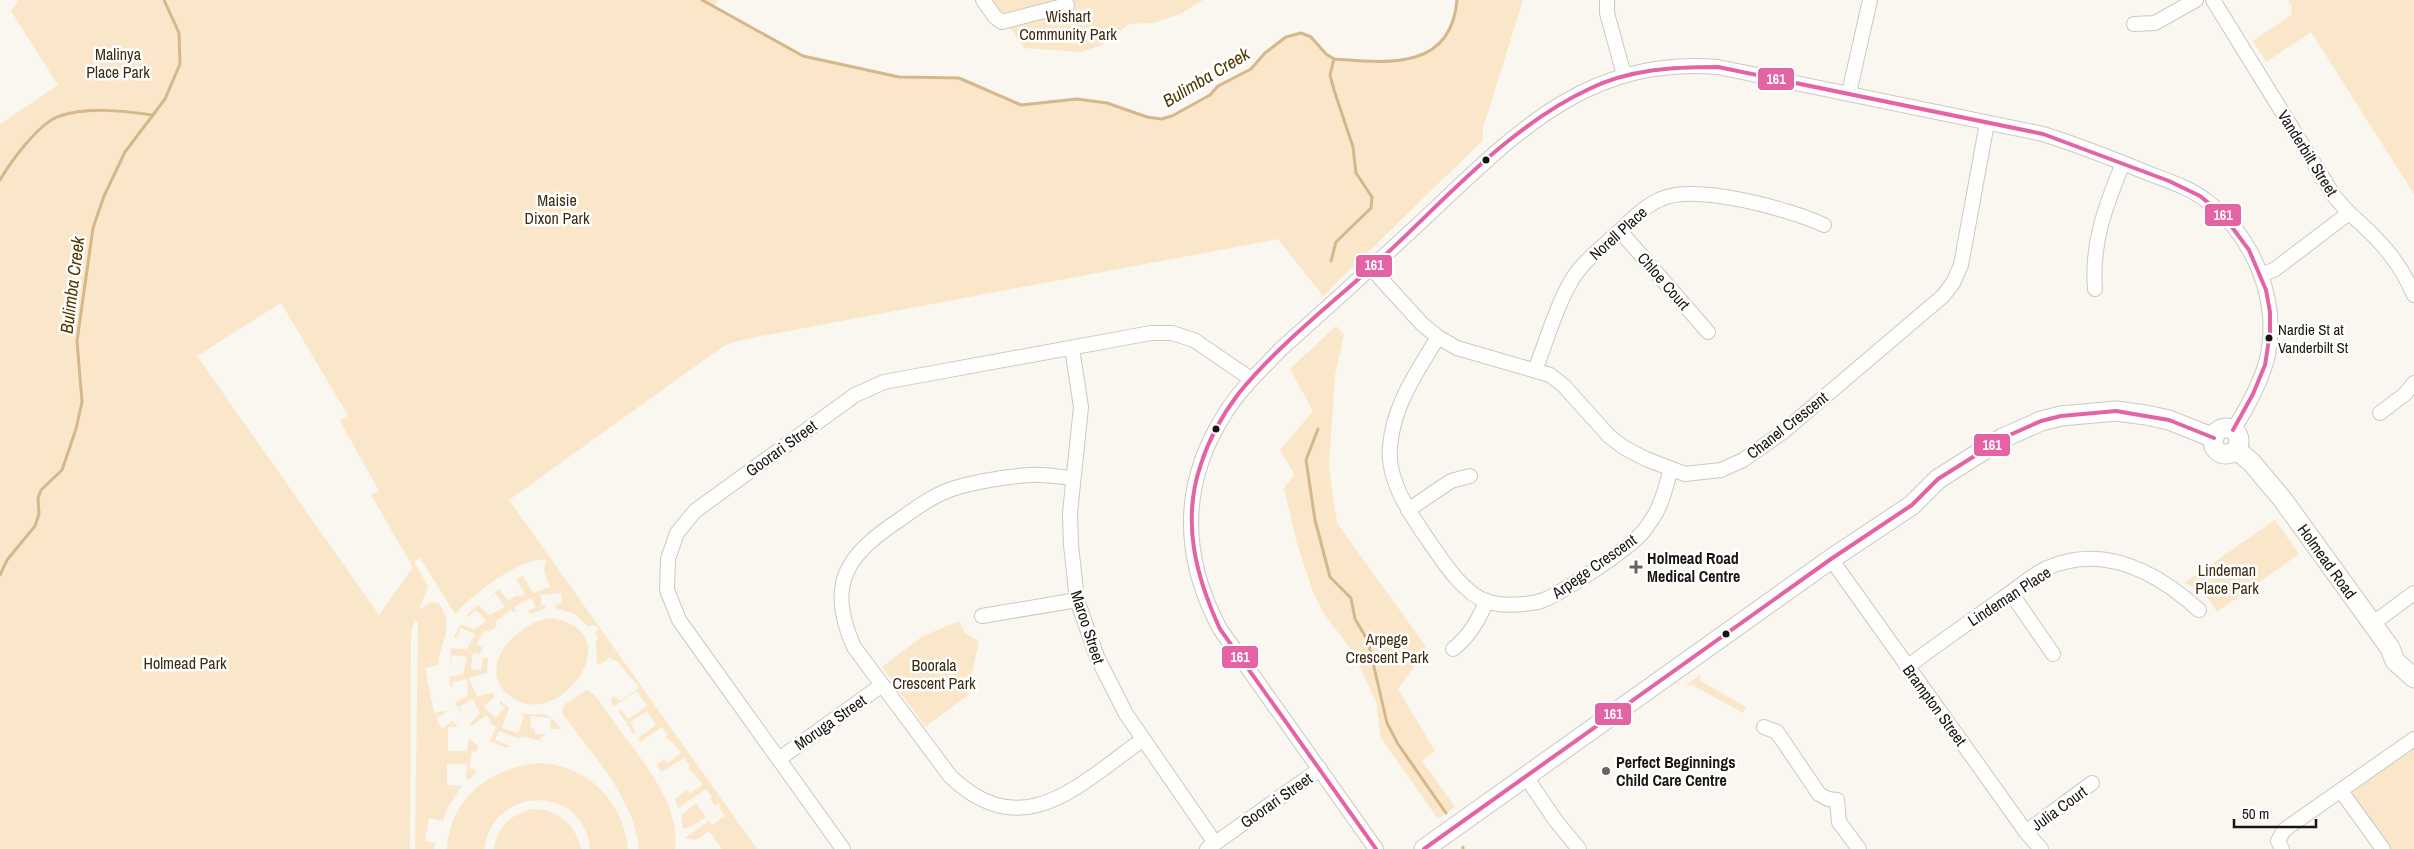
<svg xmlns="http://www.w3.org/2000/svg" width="2414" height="849" font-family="'Archivo Narrow',sans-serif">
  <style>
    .green { fill: #fae7c9; fill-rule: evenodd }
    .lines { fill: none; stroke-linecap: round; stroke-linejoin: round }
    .stream { stroke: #d4b88c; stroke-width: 3 }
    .street-casing { stroke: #ccc9c4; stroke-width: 16 }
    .secondary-casing { stroke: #ccc9c4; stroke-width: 21 }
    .street { stroke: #fefefd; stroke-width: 14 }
    .secondary { stroke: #fefefd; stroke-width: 19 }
    .bus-1-casing { stroke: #fff; stroke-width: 8 }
    .bus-1 { stroke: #e463a4; stroke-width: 4 }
    .bus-dot { fill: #191612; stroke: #fff; stroke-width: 2 }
    .poi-dot { fill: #686460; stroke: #fff; stroke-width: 2 }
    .labels { text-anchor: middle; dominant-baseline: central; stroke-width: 5; stroke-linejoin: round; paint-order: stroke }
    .bus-label { font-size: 15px; fill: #191612; stroke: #fff; text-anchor: start }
    .park-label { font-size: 16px; fill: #3c2c10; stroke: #fff }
    .street-label { font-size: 16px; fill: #191612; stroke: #fff }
    .poi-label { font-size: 16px; font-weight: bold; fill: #191612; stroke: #fff; text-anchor: start }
    .water-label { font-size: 18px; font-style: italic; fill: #523904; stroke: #fff }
    .line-badge { stroke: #fff; stroke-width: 2 }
    .badge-label { font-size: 14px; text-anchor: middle; font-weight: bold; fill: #fff }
  </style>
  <rect width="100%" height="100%" fill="#faf6f0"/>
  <!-- green -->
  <g class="green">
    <path d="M 19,0 L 719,0 L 712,7 L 803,56 L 899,77 L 959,78 L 1021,105 L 1077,99 L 1107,103 L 1147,117 L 1161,119 L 1172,116 L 1210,95 L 1218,86 L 1251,69 L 1265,53 L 1286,37 L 1301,33 L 1311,37 L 1326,54 L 1334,59 C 1387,63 1451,71 1457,0 L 1523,0 L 1483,128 L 1483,140 L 1323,296 L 1278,239 L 746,339 L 725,345 L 509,500 L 757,849 L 722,849 L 709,831 L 696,840 L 685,838 L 709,821 L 712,825 L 725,816 L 719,807 L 721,806 L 719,803 L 715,806 L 710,799 L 712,797 L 706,789 L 678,808 L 675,799 L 687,790 L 690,794 L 703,784 L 688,768 L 690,766 L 684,758 L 661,772 L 657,765 L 664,759 L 667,763 L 681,753 L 673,743 L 665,737 L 668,735 L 662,727 L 640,742 L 638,738 L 656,725 L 647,711 L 630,722 L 636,732 L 634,734 L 619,712 L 620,708 L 628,719 L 647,706 L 637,691 L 614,706 L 610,700 L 613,696 L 620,701 L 640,688 L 616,660 L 613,661 L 610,657 L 601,664 L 597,664 L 596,641 L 598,638 L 595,632 L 599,629 L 596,626 L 591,625 L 589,627 L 575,614 L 555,608 L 556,604 L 562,603 L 561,593 L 541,595 L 541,605 L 545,605 L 546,608 L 531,614 L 528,611 L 536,607 L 531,598 L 514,607 L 516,612 L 514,613 L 511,610 L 495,622 L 497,626 L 489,632 L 485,630 L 477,644 L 483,648 L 480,654 L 473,653 L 471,669 L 481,670 L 483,657 L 488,658 L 487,673 L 469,678 L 477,697 L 493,692 L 494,697 L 484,706 L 495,718 L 505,708 L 502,704 L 500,706 L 500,701 L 509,708 L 502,728 L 518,733 L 524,716 L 521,715 L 522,713 C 545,718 544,706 561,729 L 550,729 L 551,718 L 531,716 L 530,728 L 535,729 L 535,734 L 545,734 L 544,736 L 540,737 L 541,741 L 521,736 L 520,739 L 499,731 L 495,740 L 510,746 L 507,748 L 490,741 L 496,727 L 489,722 L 491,720 L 486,715 L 472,726 L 470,724 L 480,713 L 473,699 L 459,707 L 465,717 L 455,703 L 468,695 L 467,679 L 452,682 L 453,688 L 450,685 L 449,677 L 463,674 L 467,657 L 452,655 L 450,667 L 451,648 L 467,649 L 475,634 L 461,628 L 456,639 L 454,637 L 460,625 L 464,625 L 473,630 L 487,621 L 476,610 L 467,618 L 468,614 L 478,605 L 490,615 L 505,607 L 496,594 L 487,601 L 499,589 L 508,600 L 518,595 L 519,597 L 525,594 L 516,579 L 523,576 L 533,593 L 550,587 L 544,571 L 546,560 C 521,556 471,596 455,614 L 420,558 L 414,562 L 428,586 L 419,610 L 431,602 L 439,603 C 455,630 441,637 438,665 L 425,668 L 434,713 L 448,710 L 436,719 L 442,728 L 453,721 L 458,727 L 448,727 L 448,751 L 467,751 L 469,738 L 478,746 L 476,752 L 472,751 L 469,768 L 477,771 L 469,780 L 466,779 L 467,764 L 447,764 L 447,785 L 462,786 L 447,808 L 443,821 L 429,818 L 425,841 L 435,843 L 434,849 L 415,849 L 418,622 L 414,620 L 411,636 L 410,849 L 0,849 L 0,124 L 58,85 L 11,11 ZM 281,303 L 348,415 L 340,421 L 379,491 L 371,495 L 413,567 L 379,615 L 197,356 Z"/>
    <path d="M 991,0 L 1203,0 L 1180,14 L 1153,23 L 1129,24 L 1102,45 L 1081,52 L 1024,48 Z"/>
    <path d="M 2288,0 L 2414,0 L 2414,194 L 2311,32 L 2266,62 L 2253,41 L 2291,15 L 2292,7 Z"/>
    <path d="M 1336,326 L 1344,334 L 1335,375 L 1329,467 L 1337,523 L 1427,648 L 1398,689 L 1435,751 L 1422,761 L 1455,807 L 1438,819 L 1381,738 L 1376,702 L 1353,652 L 1323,612 L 1313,592 L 1296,540 L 1284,488 L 1295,475 L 1280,450 L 1313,411 L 1290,369 Z"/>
    <path d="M 2275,520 L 2299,554 L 2217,612 L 2202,590 L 2184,583 Z"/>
    <path d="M 551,618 C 631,631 563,726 516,700 C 470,674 514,622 551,618 Z"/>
    <path d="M 959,621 L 965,633 L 979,641 L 967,696 L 925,727 L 882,667 L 923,636 Z"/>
    <path d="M 1701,674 L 1699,680 L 1746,707 L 1743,713 L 1692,685 L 1685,686 Z"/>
    <path d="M 587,690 C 598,695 607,713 614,722 C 639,758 681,802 675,849 L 639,849 C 634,797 592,755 563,714 L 562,709 L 565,704 Z"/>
    <path d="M 2414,745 L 2414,849 L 2390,849 L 2351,792 Z"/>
    <path d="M 542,763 C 589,767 624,802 628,849 L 590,849 C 585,784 493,784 484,849 L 447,849 C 450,797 492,766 542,763 Z"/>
    <path d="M 696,803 L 706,817 L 692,826 L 683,829 L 681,815 Z"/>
    <path d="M 532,809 C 559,809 575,824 581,849 L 494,849 C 497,827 511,814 532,809 Z"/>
  </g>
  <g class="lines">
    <!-- stream -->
    <g class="stream">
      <path d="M 702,0 L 803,56 L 899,77 L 959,78 L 1021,105 L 1077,99 L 1107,103 L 1147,117 L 1161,119 L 1172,116 L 1210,95 L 1218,86 L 1251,69 L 1265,53 L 1286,37 L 1301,33 L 1311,37 L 1326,54 L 1334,59 C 1387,63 1451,71 1457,0"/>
      <path d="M 0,180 C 11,161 37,126 57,117 C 86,106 124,111 153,115"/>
      <path d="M 1331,261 L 1336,242 L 1371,208 L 1372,197 L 1356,173 L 1353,147 L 1334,90 L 1330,75 L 1334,59"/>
      <path d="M 1318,429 L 1306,460 L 1315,520 L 1330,577 L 1351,598 L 1355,619 L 1368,641 L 1387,723 L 1398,744 L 1446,813"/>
      <path d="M 0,575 L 7,560 L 35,526 L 39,514 L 38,498 L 41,490 L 62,470 L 76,429 L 82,402 L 77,341 L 93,228 L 104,196 L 125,152 L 165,99 L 180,64 L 179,33 L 164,0"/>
      <path d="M 1463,847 L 1463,849"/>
    </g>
    <!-- street casing -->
    <g class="street-casing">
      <g id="street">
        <path d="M 983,0 L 995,17 L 1002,22 L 1067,5"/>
        <path d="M 1607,0 L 1607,13 L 1624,75"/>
        <path d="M 2213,0 L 2334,196 L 2349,213 L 2274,270 L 2262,274"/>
        <path d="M 2134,24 L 2155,23 L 2196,0"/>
        <path d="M 1849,93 L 1870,0"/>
        <path d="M 2349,213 C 2378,238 2399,260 2414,295"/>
        <path d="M 1620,231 L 1708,332"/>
        <path d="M 1371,268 L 1422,324 L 1438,337 L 1457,348 L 1550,375 L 1564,386 L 1609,436 L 1623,447 L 1646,459 L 1685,474 L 1721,470 L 1743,460 L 1783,432 L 1943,296 L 1953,283 L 1961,265 L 1987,123"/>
        <path d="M 2095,289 C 2091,243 2106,205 2123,163"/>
        <path d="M 1438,337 C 1417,372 1393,405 1390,447 C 1387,478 1407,509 1424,534 C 1439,555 1461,593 1488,602 C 1503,606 1522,605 1537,602 C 1555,599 1624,551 1638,537 C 1644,532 1648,525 1652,519 C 1662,506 1666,485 1671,469"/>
        <path d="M 1072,348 L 1081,407 L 1070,513 L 1071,545 L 1077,600 L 1097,657 L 1126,714 L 1215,843"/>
        <path d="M 1535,370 C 1547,340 1558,300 1575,275 C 1585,260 1600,249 1613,237 C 1628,224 1642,207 1661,199 C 1696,183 1789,209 1824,225"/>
        <path d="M 2380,413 L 2405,394 L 2414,383"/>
        <path d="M 1072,478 C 1059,477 1044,474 1030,475 C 1010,476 974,482 955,488 C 935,494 919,506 902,518 C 848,554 825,582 854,647 L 950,776 C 1022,846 1079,785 1142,740"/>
        <path d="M 1408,510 L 1451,481 L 1470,476"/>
        <path d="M 1831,559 L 2026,832 L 2041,849"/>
        <path d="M 2011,593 L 2053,654"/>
        <path d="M 982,616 L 1077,600"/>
        <path d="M 2372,624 L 2414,593"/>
        <path d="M 1453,649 C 1470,636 1478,620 1487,601"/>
        <path d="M 1907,667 C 1938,644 1969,622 2000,600 C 2016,590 2030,576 2047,568 C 2104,543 2158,573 2199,610"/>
        <path d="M 1764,727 L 1777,732 L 1819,794 L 1828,799 L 1837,800 L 1839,822 L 1859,849"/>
        <path d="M 779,759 L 882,685"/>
        <path d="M 1526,777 L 1556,821 L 1579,849"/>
        <path d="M 2341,791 L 2383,849"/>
        <path d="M 2026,832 L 2092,783"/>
        <path d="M 843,849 L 679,620 L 667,590 L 668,559 L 677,533 L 695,511 L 855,395 L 884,382 L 1151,333 L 1172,333 L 1194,340 L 1251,379"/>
        <path d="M 1207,849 L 1320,769"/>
        <path d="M 1376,849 L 1220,629 C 1181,556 1180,483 1226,412 C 1241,388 1262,369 1281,349 C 1329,306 1377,263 1424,219 C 1513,136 1585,56 1718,67 L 2043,134 C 2078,145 2111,158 2145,172 C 2166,180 2189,187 2207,201 C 2253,236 2279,298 2268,355 C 2262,381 2247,408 2233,430"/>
        <path d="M 2282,849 L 2278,841 L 2284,830 L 2414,739"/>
      </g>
    </g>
    <!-- secondary casing -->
    <g class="secondary-casing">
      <g id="secondary">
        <circle cx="2226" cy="441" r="13"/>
        <path id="s1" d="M 2236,449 L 2252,463 L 2283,500 L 2390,648 L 2395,661 L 2414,678"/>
        <path d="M 1424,849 L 1831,559 L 1912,505 L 1938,479 L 2003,438 L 2041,421 L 2061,416 L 2116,411 L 2146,415 L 2169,420 L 2214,438"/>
      </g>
    </g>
    <!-- street -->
    <use href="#street" class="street"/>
    <!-- secondary -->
    <use href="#secondary" class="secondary"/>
    <!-- bus-1 casing -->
    <g class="bus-1-casing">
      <g id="bus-1">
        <path d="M 1376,849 L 1220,629 C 1196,577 1181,521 1201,464 C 1209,439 1223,414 1239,393 C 1280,343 1334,302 1382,258 C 1446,199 1508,127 1589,89 C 1630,69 1673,67 1718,67 L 2043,134 L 2169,181 L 2200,196 L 2223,215 L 2249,250 L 2266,290 L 2270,312 L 2270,333 L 2265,365 L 2253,394 L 2233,430"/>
        <path d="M 1424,849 L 1831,559 L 1912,505 L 1938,479 L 2003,438 L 2041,421 L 2061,416 L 2116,411 L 2169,420 L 2214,438"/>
      </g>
    </g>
    <!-- bus-1 -->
    <use href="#bus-1" class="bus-1"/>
  </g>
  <!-- markers -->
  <g class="bus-dot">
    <circle cx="1486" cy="160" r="4.5"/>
    <circle cx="2269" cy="338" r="4.5"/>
    <circle cx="1216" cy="429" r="4.5"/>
    <circle cx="1726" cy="634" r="4.5"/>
  </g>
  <g class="poi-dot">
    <path d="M1633.5 559.5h5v5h5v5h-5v5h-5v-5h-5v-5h5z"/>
    <circle cx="1606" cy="771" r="5"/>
  </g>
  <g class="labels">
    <!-- bus labels -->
    <g class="bus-label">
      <text x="2278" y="329">Nardie St at<tspan x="2278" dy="18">Vanderbilt St</tspan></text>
    </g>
    <!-- park labels -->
    <g class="park-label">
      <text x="1068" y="16">Wishart<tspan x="1068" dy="18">Community Park</tspan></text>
      <text x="118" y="54">Malinya<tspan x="118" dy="18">Place Park</tspan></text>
      <text x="557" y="200">Maisie<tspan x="557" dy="18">Dixon Park</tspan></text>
      <text x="2227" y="570">Lindeman<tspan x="2227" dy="18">Place Park</tspan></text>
      <text x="1387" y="639">Arpege<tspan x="1387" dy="18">Crescent Park</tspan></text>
      <text x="185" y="663">Holmead Park</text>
      <text x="934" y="665">Boorala<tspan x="934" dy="18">Crescent Park</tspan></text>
    </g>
    <!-- street labels -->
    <g class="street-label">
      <text transform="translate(2308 153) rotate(58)">Vanderbilt Street</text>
      <text transform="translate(1618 233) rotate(-42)">Norell Place</text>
      <text transform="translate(1664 281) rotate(49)">Chloe Court</text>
      <text transform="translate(1787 425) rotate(-38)">Chanel Crescent</text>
      <text transform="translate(781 448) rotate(-36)">Goorari Street</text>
      <text stroke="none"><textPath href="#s1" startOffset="145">Holmead Road</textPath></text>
      <text transform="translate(1594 566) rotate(-35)">Arpege Crescent</text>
      <text transform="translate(2009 596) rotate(-33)">Lindeman Place</text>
      <text transform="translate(1088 627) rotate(72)">Maroo Street</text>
      <text transform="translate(1935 705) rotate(54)">Brampton Street</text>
      <text transform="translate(830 722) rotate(-35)">Moruga Street</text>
      <text transform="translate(1276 800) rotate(-35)">Goorari Street</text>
      <text transform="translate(2059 808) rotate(-36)">Julia Court</text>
    </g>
    <!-- poi labels -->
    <g class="poi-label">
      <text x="1647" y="558">Holmead Road<tspan x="1647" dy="18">Medical Centre</tspan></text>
      <text x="1616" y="762">Perfect Beginnings<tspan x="1616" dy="18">Child Care Centre</tspan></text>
    </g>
    <!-- water labels -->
    <g class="water-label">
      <text transform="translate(1206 77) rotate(-31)">Bulimba Creek</text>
      <text transform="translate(72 285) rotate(-83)">Bulimba Creek</text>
    </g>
  </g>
  <g class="line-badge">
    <rect x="1757" y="67" width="38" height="24" rx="5" fill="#e463a4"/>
    <rect x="2204" y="203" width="38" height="24" rx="5" fill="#e463a4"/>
    <rect x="1355" y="254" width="38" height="24" rx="5" fill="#e463a4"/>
    <rect x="1973" y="433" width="38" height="24" rx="5" fill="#e463a4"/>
    <rect x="1221" y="645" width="38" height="24" rx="5" fill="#e463a4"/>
    <rect x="1594" y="702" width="38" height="24" rx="5" fill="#e463a4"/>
  </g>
  <g class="badge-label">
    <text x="1776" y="84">161</text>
    <text x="2223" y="220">161</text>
    <text x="1374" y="270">161</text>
    <text x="1992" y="450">161</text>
    <text x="1240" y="662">161</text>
    <text x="1613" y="719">161</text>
  </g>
  <!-- scale -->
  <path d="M2234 819v8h82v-8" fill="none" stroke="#191612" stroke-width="2.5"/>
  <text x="2242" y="819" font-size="15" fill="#191612" stroke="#ffffff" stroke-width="4" paint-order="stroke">50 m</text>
</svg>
